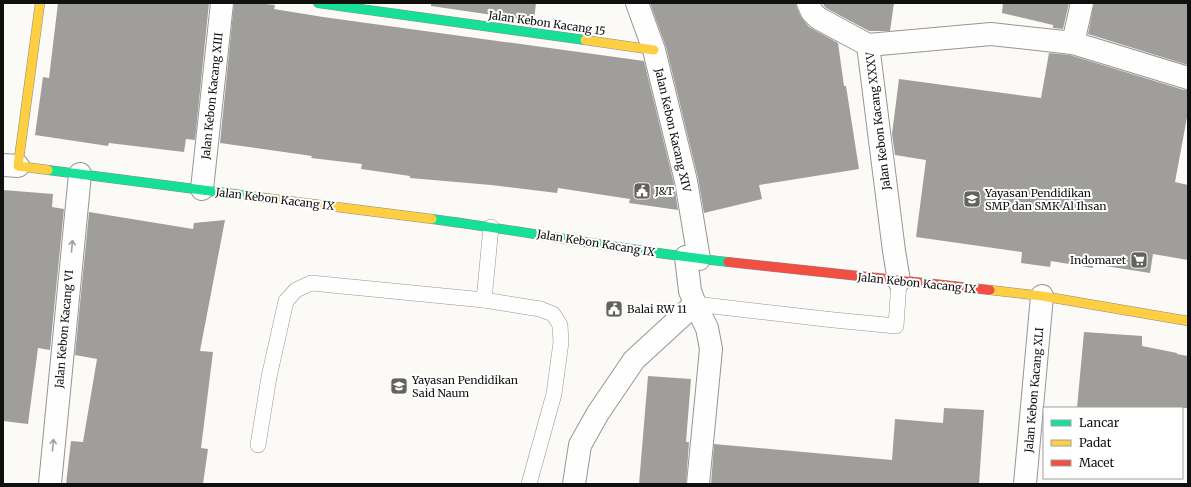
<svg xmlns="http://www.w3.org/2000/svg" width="1191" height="487" font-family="Merriweather,serif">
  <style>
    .building { fill: #a09e9b }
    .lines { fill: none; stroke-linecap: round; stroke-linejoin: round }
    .lane-casing { stroke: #969594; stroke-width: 16 }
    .street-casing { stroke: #969594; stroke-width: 24 }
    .fast-casing { stroke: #8d8c8a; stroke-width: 10 }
    .slow-casing { stroke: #8d8c8a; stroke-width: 10 }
    .jam-casing { stroke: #8d8c8a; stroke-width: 10 }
    .lane { stroke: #fffefe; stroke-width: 15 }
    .street { stroke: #fffefe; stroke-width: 22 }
    .fast { stroke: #16e098; stroke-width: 9 }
    .slow { stroke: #ffcf43; stroke-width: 9 }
    .jam { stroke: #f24e42; stroke-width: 9 }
    .oneway { stroke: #9f9f9f }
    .labels { text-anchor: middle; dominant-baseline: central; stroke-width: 4; stroke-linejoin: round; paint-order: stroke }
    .street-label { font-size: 11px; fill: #101010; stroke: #fff }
    .poi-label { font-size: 11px; fill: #101010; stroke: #fff; text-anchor: start }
  </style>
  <rect width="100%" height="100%" fill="#fcfaf6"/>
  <!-- building -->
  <g class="building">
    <path d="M 58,3 L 209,3 L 195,140 L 186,139 L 184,152 L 109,143 L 108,146 L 35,135 L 43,77 L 49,78 Z"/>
    <path d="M 234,3 L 257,3 L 275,5 L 274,9 L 323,17 L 644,61 L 674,184 L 678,210 L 629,203 L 630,199 L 558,188 L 557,193 L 491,185 L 410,178 L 410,176 L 361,169 L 362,164 L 311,158 L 312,156 L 220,143 Z"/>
    <path d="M 431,3 L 536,3 L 534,21 L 431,6 Z"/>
    <path d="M 650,3 L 796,3 L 797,8 L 801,17 L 809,27 L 838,43 L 844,86 L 846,86 L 859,169 L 759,185 L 762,199 L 704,213 L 698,178 L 666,47 Z"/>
    <path d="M 822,3 L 894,3 L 890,31 L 869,31 L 826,8 Z"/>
    <path d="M 1003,3 L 1069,3 L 1063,29 L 1053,28 L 1053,25 L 1002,13 Z"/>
    <path d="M 1094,3 L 1188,3 L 1188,65 L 1088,34 Z"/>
    <path d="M 1049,53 L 1070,55 L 1184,90 L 1188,90 L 1188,112 L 1175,182 L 1188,185 L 1188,260 L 1153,254 L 1150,273 L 1093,264 L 1093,268 L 1051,261 L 1050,267 L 1021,263 L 1022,252 L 916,237 L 926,160 L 895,155 L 892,134 L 899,79 L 1041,98 Z"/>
    <path d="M 3,190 L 53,194 L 52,207 L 64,209 L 50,350 L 38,348 L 28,424 L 3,421 Z"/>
    <path d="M 89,212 L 193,229 L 194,223 L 225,220 L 200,351 L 213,352 L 201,448 L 208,449 L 203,484 L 66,484 L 71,441 L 83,442 L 97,359 L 75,355 Z"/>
    <path d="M 1084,332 L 1142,336 L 1142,346 L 1177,353 L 1177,354 L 1188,356 L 1188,408 L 1077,408 Z"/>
    <path d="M 648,376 L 691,379 L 686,442 L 689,442 L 686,484 L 639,484 Z"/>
    <path d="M 944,408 L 984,410 L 979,484 L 711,484 L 714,444 L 892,460 L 895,419 L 943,423 Z"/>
  </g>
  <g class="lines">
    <!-- lane casing -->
    <g class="lane-casing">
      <g id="lane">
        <path d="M 484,300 L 540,309 L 553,314 L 560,325 L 561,342 L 554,394 L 529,484"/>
        <path d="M 695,304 L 834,320 L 896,326 L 899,281"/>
        <path d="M 258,445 L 269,377 L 286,301 L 296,290 L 311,283 L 484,300 L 491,227"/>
      </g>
    </g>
    <!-- street casing -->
    <g class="street-casing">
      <g id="street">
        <path d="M 637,3 L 654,50 L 686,181 L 699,259"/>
        <path d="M 808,3 L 812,12 L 818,18 L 868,45"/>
        <path d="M 1073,43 L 1082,3"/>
        <path d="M 868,45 L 991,34 L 1073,43 L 1188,78"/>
        <path d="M 868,45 L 894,251 L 899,281"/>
        <path d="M 3,165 L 18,166"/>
        <path d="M 202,189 L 222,3"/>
        <path d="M 686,257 L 690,291 L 695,304 L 707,328 L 711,349 L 698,484"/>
        <path d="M 50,484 L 80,174"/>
        <path d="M 574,484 L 580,445 L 598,413 L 634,360 L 695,304"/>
        <path d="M 1025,484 L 1042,296"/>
      </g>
    </g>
    <!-- fast casing -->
    <g class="fast-casing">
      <g id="fast">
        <path d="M 318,3 L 585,40"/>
        <path d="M 48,170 L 265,198"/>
        <path d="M 432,219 C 531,232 629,251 728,262"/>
      </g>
    </g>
    <!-- slow casing -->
    <g class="slow-casing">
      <g id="slow">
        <path d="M 40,3 L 18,166 L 48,170"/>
        <path d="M 585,40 L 654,50"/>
        <path d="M 265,198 L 432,219"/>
        <path d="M 990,290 L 1042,296 L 1188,321"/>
      </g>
    </g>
    <!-- jam casing -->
    <g class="jam-casing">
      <path id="jam" d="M 728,262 L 990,290"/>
    </g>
    <!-- lane -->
    <use href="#lane" class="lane"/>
    <!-- street -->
    <use href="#street" class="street"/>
    <!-- fast -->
    <use href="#fast" class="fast"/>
    <!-- slow -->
    <use href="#slow" class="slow"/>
    <!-- jam -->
    <use href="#jam" class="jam"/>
  </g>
  <!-- one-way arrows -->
  <defs><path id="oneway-shaft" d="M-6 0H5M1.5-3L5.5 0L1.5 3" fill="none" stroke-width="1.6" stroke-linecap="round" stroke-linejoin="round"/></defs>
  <g class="oneway">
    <use href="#oneway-shaft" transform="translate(72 246) rotate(-85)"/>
    <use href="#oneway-shaft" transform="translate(53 445) rotate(-85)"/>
  </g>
  <!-- icons -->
  <defs>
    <g id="civic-square" transform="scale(0.9)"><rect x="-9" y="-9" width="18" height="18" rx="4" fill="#636260" stroke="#fff"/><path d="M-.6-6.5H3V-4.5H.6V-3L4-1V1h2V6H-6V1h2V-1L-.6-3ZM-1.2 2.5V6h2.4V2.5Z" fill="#fff"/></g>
    <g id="school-square" transform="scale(0.9)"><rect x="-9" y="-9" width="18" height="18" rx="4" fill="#636260" stroke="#fff"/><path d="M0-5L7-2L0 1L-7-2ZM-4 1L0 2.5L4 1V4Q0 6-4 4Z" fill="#fff"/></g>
    <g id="supermarket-square" transform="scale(0.9)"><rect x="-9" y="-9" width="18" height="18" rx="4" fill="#636260" stroke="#fff"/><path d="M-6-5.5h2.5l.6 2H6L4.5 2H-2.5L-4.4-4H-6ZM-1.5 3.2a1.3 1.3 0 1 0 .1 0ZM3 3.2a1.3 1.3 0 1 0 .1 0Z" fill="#fff"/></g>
  </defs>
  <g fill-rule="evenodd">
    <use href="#civic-square" x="642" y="191"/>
    <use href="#school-square" x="972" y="199"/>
    <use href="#supermarket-square" x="1139" y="260"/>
    <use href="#civic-square" x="614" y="309"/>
    <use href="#school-square" x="399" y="386"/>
  </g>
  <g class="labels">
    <!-- street labels -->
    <g class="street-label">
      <text transform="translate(547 23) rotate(8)">Jalan Kebon Kacang 15</text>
      <text transform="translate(212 96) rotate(-84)">Jalan Kebon Kacang XIII</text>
      <text transform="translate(878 121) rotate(-97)">Jalan Kebon Kacang XXXV</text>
      <text transform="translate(673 130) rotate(77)">Jalan Kebon Kacang XIV</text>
      <text transform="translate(275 199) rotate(7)">Jalan Kebon Kacang IX</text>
      <text transform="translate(596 243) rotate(9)">Jalan Kebon Kacang IX</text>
      <text transform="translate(917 283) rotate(6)">Jalan Kebon Kacang IX</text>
      <text transform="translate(64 329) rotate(-85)">Jalan Kebon Kacang VI</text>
      <text transform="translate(1034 390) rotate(-85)">Jalan Kebon Kacang XLI</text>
    </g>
    <!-- poi labels -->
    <g class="poi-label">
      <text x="655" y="191">J&amp;T</text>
      <text x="985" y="193">Yayasan Pendidikan<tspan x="985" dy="13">SMP dan SMK Al Ihsan</tspan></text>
      <text x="1126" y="260" text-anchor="end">Indomaret</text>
      <text x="627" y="309">Balai RW 11</text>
      <text x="412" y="380">Yayasan Pendidikan<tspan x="412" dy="13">Said Naum</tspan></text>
    </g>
  </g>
  <!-- border -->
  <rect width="1191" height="487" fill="none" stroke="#101010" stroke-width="8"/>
  <!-- legend -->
  <rect x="1043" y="407" width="140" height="72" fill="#ffffff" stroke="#9f9f9f"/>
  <rect x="1051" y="420" width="20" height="6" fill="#16e098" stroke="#9f9f9f"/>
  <text x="1079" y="427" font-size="12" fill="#101010">Lancar</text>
  <rect x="1051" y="440" width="20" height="6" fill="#ffcf43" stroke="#9f9f9f"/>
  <text x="1079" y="447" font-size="12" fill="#101010">Padat</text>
  <rect x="1051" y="460" width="20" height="6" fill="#f24e42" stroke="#9f9f9f"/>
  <text x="1079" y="467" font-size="12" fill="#101010">Macet</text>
</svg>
